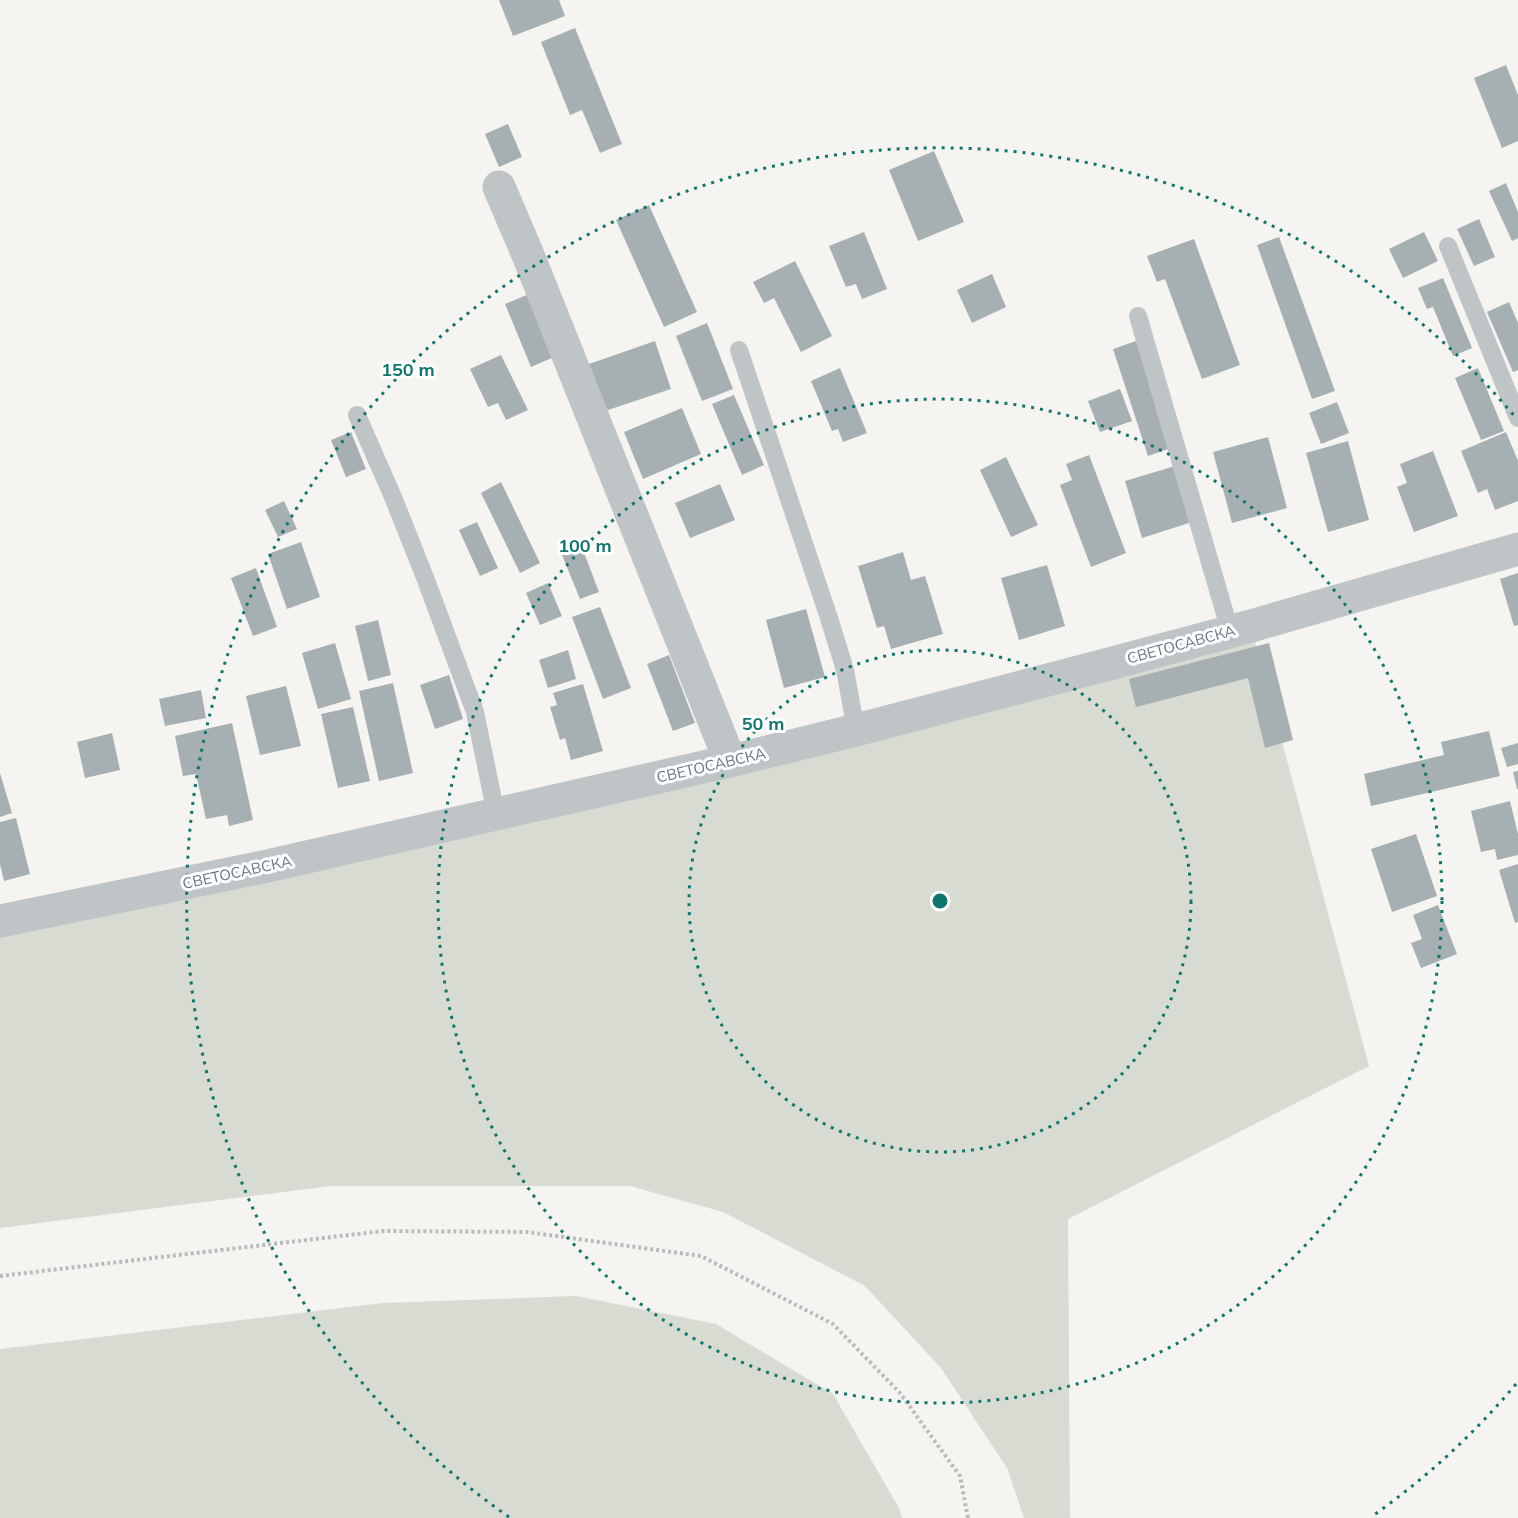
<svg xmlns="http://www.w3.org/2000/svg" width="1518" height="1518" font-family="Mulish,sans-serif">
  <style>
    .green { fill: #d7dbd1 }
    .building { fill: #a6b0b3 }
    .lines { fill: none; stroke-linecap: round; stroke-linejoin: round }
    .path { stroke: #b9bcbe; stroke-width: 4; stroke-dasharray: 3 3; stroke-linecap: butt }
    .service { stroke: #bfc4c6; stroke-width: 18 }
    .minor { stroke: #bfc4c6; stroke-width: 33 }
    .ring { fill: none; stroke: #0f766e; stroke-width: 3; stroke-dasharray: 3 6 }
    .labels { text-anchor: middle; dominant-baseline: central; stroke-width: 6; stroke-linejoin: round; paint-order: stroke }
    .street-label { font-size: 15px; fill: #637982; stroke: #fff }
    .centre { fill: #0f766e; stroke: #fff; stroke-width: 3 }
    .ring-label { font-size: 18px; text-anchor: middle; font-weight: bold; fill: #0f766e; stroke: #fff; stroke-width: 6; stroke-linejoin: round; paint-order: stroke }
  </style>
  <rect width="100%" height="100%" fill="#f5f4f0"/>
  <!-- green -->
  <g class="green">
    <path d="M 1251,626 L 1369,1066 L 1068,1219 L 1070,1518 L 1024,1518 L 1007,1468 L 941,1368 L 865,1286 L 723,1212 L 630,1186 L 331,1186 L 0,1228 L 0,921 Z"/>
    <path d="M 576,1296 L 716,1324 L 833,1394 L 899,1508 L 902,1518 L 0,1518 L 0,1349 L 383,1303 Z"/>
  </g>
  <!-- building -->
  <g class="building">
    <path d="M 499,0 L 559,0 L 565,16 L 513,36 Z"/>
    <path d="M 575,28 L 622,144 L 600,153 L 582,110 L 570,115 L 541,42 Z"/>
    <path d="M 1506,65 L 1518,95 L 1518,141 L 1502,148 L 1474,78 Z"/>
    <path d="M 508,124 L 522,157 L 499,167 L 485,134 Z"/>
    <path d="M 934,151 L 964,222 L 918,241 L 889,170 Z"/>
    <path d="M 1506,183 L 1518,212 L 1518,238 L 1512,241 L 1489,191 Z"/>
    <path d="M 649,205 L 697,312 L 664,327 L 616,220 Z"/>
    <path d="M 1479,219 L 1495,257 L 1474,266 L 1457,229 Z"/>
    <path d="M 864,232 L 887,289 L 862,299 L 856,284 L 846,287 L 829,246 Z"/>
    <path d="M 1424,232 L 1438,261 L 1403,278 L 1389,249 Z"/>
    <path d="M 1279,237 L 1335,391 L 1312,399 L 1257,245 Z"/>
    <path d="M 1194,239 L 1240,365 L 1202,379 L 1165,279 L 1157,282 L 1147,256 Z"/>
    <path d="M 795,261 L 832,336 L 801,352 L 774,298 L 764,303 L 753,282 Z"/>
    <path d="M 992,274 L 1006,307 L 972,323 L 957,290 Z"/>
    <path d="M 1443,278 L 1472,348 L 1453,356 L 1433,307 L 1427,309 L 1418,288 Z"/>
    <path d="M 529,294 L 554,357 L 531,367 L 505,304 Z"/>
    <path d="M 1509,302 L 1518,323 L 1518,370 L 1513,372 L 1487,312 Z"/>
    <path d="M 707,323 L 733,389 L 702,401 L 676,336 Z"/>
    <path d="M 655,341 L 671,389 L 605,411 L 589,364 Z"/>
    <path d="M 1136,341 L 1171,448 L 1148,456 L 1113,349 Z"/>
    <path d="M 501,355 L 528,410 L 506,420 L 498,403 L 488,407 L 470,369 Z"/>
    <path d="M 840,368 L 867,433 L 843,442 L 838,429 L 832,431 L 811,381 Z"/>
    <path d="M 1478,368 L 1504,431 L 1481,440 L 1455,378 Z"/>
    <path d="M 1120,389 L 1132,421 L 1100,432 L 1088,401 Z"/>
    <path d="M 734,395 L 764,465 L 742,475 L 712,404 Z"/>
    <path d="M 1337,402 L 1349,433 L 1321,444 L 1309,413 Z"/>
    <path d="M 682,408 L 701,454 L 643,479 L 624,432 Z"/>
    <path d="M 351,432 L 366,469 L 346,477 L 331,440 Z"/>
    <path d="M 1506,432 L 1518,461 L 1518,501 L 1495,510 L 1487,489 L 1478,493 L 1461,451 Z"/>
    <path d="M 1268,437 L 1287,508 L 1232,523 L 1213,452 Z"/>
    <path d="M 1348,441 L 1369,520 L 1328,532 L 1306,453 Z"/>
    <path d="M 1433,451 L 1458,516 L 1414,532 L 1397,487 L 1407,483 L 1400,464 Z"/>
    <path d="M 1089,455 L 1126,553 L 1091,567 L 1060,485 L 1072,480 L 1066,464 Z"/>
    <path d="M 1006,457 L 1038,525 L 1011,537 L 980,470 Z"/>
    <path d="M 1175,466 L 1192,522 L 1142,538 L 1125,481 Z"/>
    <path d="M 501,482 L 540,563 L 520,573 L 481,493 Z"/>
    <path d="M 720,484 L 735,520 L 690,538 L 675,503 Z"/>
    <path d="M 284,501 L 297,529 L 278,537 L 265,510 Z"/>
    <path d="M 477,522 L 498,568 L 480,576 L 459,530 Z"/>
    <path d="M 301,542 L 320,597 L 287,609 L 268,554 Z"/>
    <path d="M 580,542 L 599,592 L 580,599 L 560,550 Z"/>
    <path d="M 903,552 L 911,580 L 925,576 L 943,634 L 891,649 L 884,626 L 877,628 L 858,566 Z"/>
    <path d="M 1047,565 L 1065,626 L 1019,640 L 1001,578 Z"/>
    <path d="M 256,568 L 277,627 L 253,636 L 231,578 Z"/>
    <path d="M 1518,573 L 1518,625 L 1514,626 L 1500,579 Z"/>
    <path d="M 548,583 L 562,616 L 540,625 L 526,593 Z"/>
    <path d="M 600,607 L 631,688 L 603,699 L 572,617 Z"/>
    <path d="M 806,609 L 825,677 L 784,688 L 766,620 Z"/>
    <path d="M 378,620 L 391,675 L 368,681 L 355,626 Z"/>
    <path d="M 335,643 L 351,699 L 318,709 L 302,653 Z"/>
    <path d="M 1269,643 L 1293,740 L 1265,748 L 1248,678 L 1136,707 L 1129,679 Z"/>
    <path d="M 568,650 L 576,679 L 548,688 L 539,660 Z"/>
    <path d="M 669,655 L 695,723 L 673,731 L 647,664 Z"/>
    <path d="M 449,675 L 463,719 L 435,729 L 420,685 Z"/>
    <path d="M 393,683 L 413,773 L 379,781 L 359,691 Z"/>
    <path d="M 583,684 L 603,751 L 571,760 L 565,738 L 560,740 L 550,707 L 557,705 L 553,693 Z"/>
    <path d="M 286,686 L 301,746 L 260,755 L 246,696 Z"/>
    <path d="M 201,690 L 206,718 L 165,726 L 159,699 Z"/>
    <path d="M 353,707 L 370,781 L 338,788 L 321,714 Z"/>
    <path d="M 232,723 L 253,820 L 229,826 L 227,815 L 206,819 L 196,774 L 183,776 L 175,736 Z"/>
    <path d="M 1489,731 L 1500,776 L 1371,806 L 1364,774 L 1444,755 L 1441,742 Z"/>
    <path d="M 112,733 L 120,770 L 85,778 L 77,742 Z"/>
    <path d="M 1518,743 L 1518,764 L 1507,767 L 1501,748 Z"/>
    <path d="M 1518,771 L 1518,789 L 1517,789 L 1513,772 Z"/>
    <path d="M 0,773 L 12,813 L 0,817 Z"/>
    <path d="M 1510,801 L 1518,834 L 1518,855 L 1497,860 L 1495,849 L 1481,852 L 1471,811 Z"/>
    <path d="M 16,818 L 30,874 L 4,881 L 0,864 L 0,822 Z"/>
    <path d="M 1416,834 L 1437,896 L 1392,912 L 1371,849 Z"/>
    <path d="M 1518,864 L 1518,922 L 1515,923 L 1499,870 Z"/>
    <path d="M 1438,905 L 1457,954 L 1421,968 L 1411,943 L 1422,939 L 1413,915 Z"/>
  </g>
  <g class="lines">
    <!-- path -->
    <path class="path" d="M 0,1276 L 383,1231 L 527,1232 L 701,1256 L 833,1324 L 900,1393 L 960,1476 L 968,1518"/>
    <!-- service -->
    <g class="service">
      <path d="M 1448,246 L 1518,418"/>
      <path d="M 1138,316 L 1230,631"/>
      <path d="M 739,350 L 829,618 L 845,670 L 856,730"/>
      <path d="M 357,415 L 393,497 L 426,580 L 475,712 L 496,814"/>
    </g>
    <!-- minor -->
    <g class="minor">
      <path d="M 499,187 L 528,255 L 730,761"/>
      <path d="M 0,921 L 263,867 L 730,761 L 856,730 L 1109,664 L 1251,626 L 1518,549"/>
    </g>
  </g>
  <!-- distance rings -->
  <g class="ring">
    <circle cx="940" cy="901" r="251"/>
    <circle cx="940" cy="901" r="502"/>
    <path d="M1516 1384A752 752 0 0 1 1371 1517M509 1517A752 752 0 1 1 1516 418"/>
  </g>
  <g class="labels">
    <!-- street labels -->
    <g class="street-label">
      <text transform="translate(1181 644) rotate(-15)">СВЕТОСАВСКА</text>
      <text transform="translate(711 765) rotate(-13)">СВЕТОСАВСКА</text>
      <text transform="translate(237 872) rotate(-12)">СВЕТОСАВСКА</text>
    </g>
  </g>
  <circle cx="940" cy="901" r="9" class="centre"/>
  <g class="ring-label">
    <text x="408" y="376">150 m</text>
    <text x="585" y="552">100 m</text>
    <text x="763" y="730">50 m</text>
  </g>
</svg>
